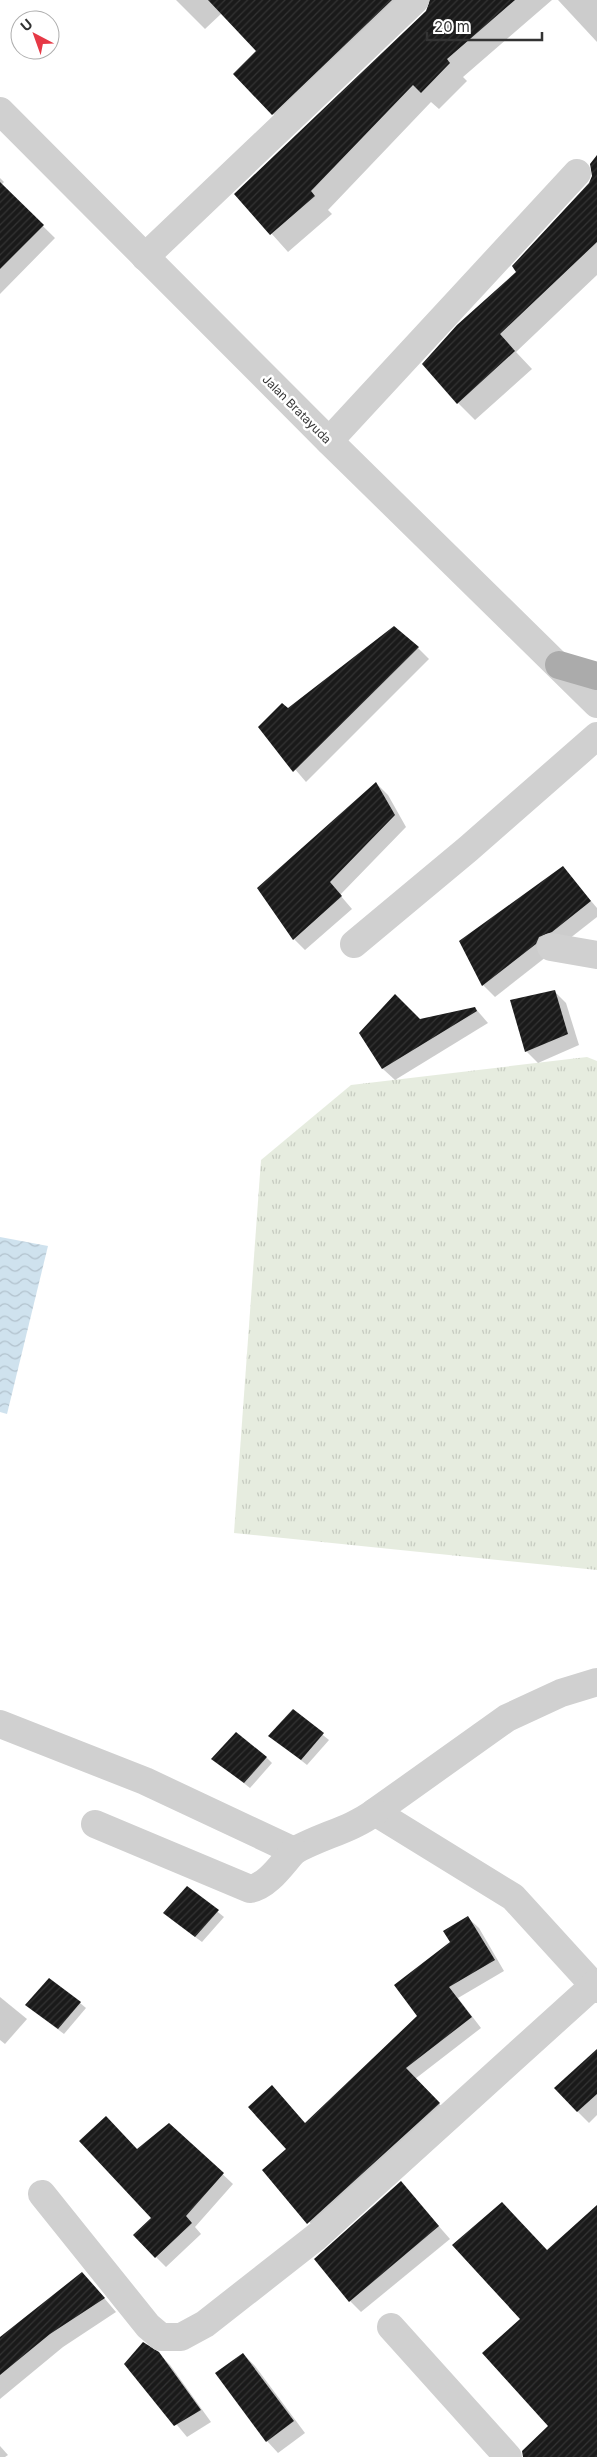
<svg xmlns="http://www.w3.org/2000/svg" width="597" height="2457" font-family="Inter,sans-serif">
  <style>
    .grass { fill: url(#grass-tufts) }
    .water { fill: url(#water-waves) }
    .shadow { fill: #0003 }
    .building { fill: url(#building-hatch) }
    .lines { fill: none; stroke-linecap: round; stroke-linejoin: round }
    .minor { stroke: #d0d0d0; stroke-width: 28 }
    .tertiary { stroke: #d0d0d0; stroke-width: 28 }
    .primary { stroke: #ababab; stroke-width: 28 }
    .labels { text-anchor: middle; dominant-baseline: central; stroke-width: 5; stroke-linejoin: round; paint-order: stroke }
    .street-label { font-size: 12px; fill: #333; stroke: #fff }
  </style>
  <defs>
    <pattern id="grass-tufts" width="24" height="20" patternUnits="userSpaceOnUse" patternTransform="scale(1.25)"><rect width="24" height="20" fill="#e6ecdf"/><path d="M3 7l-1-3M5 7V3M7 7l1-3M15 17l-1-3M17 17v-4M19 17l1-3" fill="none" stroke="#c6cbc0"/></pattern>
    <pattern id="water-waves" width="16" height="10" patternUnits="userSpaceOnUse" patternTransform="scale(1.25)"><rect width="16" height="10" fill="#cfe2ee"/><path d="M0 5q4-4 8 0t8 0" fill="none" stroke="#b2c2cd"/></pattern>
    <pattern id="building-hatch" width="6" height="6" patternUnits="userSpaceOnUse" patternTransform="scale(1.25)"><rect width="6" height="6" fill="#1a1a1a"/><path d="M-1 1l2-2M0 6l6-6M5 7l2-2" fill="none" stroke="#333"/></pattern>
  </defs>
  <rect width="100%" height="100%" fill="#fff"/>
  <!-- grass -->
  <path class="grass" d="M 587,1057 L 597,1061 L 597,1570 L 234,1533 L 261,1160 L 351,1085 Z"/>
  <!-- water -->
  <path class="water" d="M 0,1237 L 48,1246 L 7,1414 L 0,1412 Z"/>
  <!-- shadow -->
  <g class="shadow">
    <path d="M 176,0 L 552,0 L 463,77 L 467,81 L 439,109 L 431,102 L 328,210 L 332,214 L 288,252 L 236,194 L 427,12 L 431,2 L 422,6 L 290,131 L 273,114 L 258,51 L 222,13 L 205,29 Z"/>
    <path d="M 558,0 L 597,0 L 597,42 Z"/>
    <path d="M 597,157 L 597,275 L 516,352 L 532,369 L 475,420 L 458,403 L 518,272 L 590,184 L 594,176 Z"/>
    <path d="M 0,178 L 4,182 L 1,185 L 55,238 L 0,294 Z"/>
    <path d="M 418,648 L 429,659 L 306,782 L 259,727 L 288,710 Z"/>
    <path d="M 376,783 L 388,795 L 406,827 L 340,895 L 352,909 L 305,950 L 294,939 Z"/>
    <path d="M 563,868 L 597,908 L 597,917 L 495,997 L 483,985 L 461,942 Z"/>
    <path d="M 555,992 L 566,1003 L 579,1045 L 538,1063 L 526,1051 Z"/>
    <path d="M 475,1008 L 488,1023 L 395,1080 L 383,1069 L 360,1034 Z"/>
    <path d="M 293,1711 L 329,1740 L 307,1765 L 270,1736 Z"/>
    <path d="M 267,1758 L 272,1763 L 250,1788 L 213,1759 Z"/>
    <path d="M 187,1887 L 224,1917 L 202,1942 L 171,1919 Z"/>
    <path d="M 468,1918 L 479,1928 L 504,1971 L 458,1998 L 481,2028 L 415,2079 L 449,2114 L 319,2233 L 264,2170 L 288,2149 L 306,2124 L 419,2016 L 452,1942 Z"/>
    <path d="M 0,1997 L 27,2019 L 5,2044 L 0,2040 Z"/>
    <path d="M 80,2003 L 86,2008 L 64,2034 L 32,2010 Z"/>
    <path d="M 597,2051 L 597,2115 L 589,2123 L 577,2111 Z"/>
    <path d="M 169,2124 L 233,2184 L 195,2227 L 201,2234 L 166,2267 L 156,2257 L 153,2218 L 137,2150 Z"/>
    <path d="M 401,2183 L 450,2239 L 361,2312 L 350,2301 Z"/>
    <path d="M 94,2286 L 116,2312 L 63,2347 L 0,2399 L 0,2339 Z"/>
    <path d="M 158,2353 L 170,2365 L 211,2422 L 187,2437 L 126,2364 Z"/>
    <path d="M 243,2354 L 255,2366 L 305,2433 L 278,2453 L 267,2441 L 217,2373 Z"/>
    <path d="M 0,2446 L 8,2455 L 5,2457 L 0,2457 Z"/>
  </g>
  <!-- building -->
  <g class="building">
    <path d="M 208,0 L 392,0 L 272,115 L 233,74 L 256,51 Z"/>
    <path d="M 430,0 L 515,0 L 447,59 L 450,63 L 421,93 L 413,85 L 311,191 L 315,196 L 270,235 L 234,194 L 426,11 Z"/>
    <path d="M 597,155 L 597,242 L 500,334 L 515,351 L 457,404 L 422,364 L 457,325 L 516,272 L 512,266 L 589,183 L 592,176 L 590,164 Z"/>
    <path d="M 0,182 L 44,225 L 0,269 Z"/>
    <path d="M 394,626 L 419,647 L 293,772 L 258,727 L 282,703 L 288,708 Z"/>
    <path d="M 376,782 L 395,815 L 330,882 L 342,896 L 293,940 L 257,888 Z"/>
    <path d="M 563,866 L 591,901 L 552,932 L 539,937 L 536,944 L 482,986 L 459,941 Z"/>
    <path d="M 555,990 L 568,1034 L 525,1052 L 510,1000 Z"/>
    <path d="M 395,994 L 420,1019 L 475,1007 L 477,1011 L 382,1069 L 359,1033 Z"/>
    <path d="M 293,1709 L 324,1733 L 301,1760 L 268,1736 Z"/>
    <path d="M 236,1732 L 267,1757 L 244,1783 L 211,1759 Z"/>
    <path d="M 187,1886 L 219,1910 L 195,1937 L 163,1913 Z"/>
    <path d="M 468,1916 L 495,1960 L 449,1987 L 472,2017 L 406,2068 L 440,2103 L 307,2224 L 262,2170 L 286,2149 L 248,2107 L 272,2085 L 305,2123 L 417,2016 L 394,1985 L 450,1942 L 443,1931 Z"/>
    <path d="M 49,1978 L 81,2002 L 58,2029 L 25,2005 Z"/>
    <path d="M 597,2049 L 597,2094 L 577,2112 L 554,2088 Z"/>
    <path d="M 106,2116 L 137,2149 L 169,2123 L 224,2173 L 186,2216 L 192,2223 L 155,2258 L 133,2235 L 151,2218 L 79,2141 Z"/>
    <path d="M 401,2181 L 439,2226 L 349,2302 L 314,2259 Z"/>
    <path d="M 502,2202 L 547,2250 L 597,2205 L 597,2457 L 523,2457 L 522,2451 L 548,2426 L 482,2353 L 520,2319 L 452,2245 Z"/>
    <path d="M 82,2272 L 105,2298 L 50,2334 L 0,2375 L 0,2337 Z"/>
    <path d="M 143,2342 L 159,2352 L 201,2410 L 174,2426 L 124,2364 Z"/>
    <path d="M 243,2353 L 294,2421 L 266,2442 L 215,2373 Z"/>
  </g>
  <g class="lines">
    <!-- minor -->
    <g class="minor">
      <path d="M 145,257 L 415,0"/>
      <path d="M 329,441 L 577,173"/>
      <path d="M 354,944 L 468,849 L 597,736"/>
      <path d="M 551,947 L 597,955"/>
      <path d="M 597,1682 L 561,1693 L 507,1718 L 375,1812 L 513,1897 L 597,1989"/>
      <path d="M 0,1724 L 145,1781 L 294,1851 C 320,1836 351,1830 375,1812"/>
      <path d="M 95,1824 L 250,1889 C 268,1886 282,1864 294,1851"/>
      <path d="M 42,2194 L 148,2326 L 161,2337 L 181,2337 L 205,2324 L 316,2237 L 594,1985"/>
      <path d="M 391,2327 L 508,2457"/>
    </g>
    <!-- tertiary -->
    <path class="tertiary" d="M 0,111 L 329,441 L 597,704"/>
    <!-- primary -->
    <path class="primary" d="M 559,665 L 597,676"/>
  </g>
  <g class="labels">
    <!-- street labels -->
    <g class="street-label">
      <text transform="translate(297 409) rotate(45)">Jalan Bratayuda</text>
    </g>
  </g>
  <!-- north arrow -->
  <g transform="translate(35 35) rotate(319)"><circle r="24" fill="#ffffff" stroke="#adadad"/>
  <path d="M0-4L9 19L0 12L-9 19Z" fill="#e63946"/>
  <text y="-8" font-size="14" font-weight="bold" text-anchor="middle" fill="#333333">U</text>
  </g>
  <!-- scale -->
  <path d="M427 32v8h115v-8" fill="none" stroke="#333333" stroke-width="2.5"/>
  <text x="434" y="32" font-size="15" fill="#333333" stroke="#ffffff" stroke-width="4" paint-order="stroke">20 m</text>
</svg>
